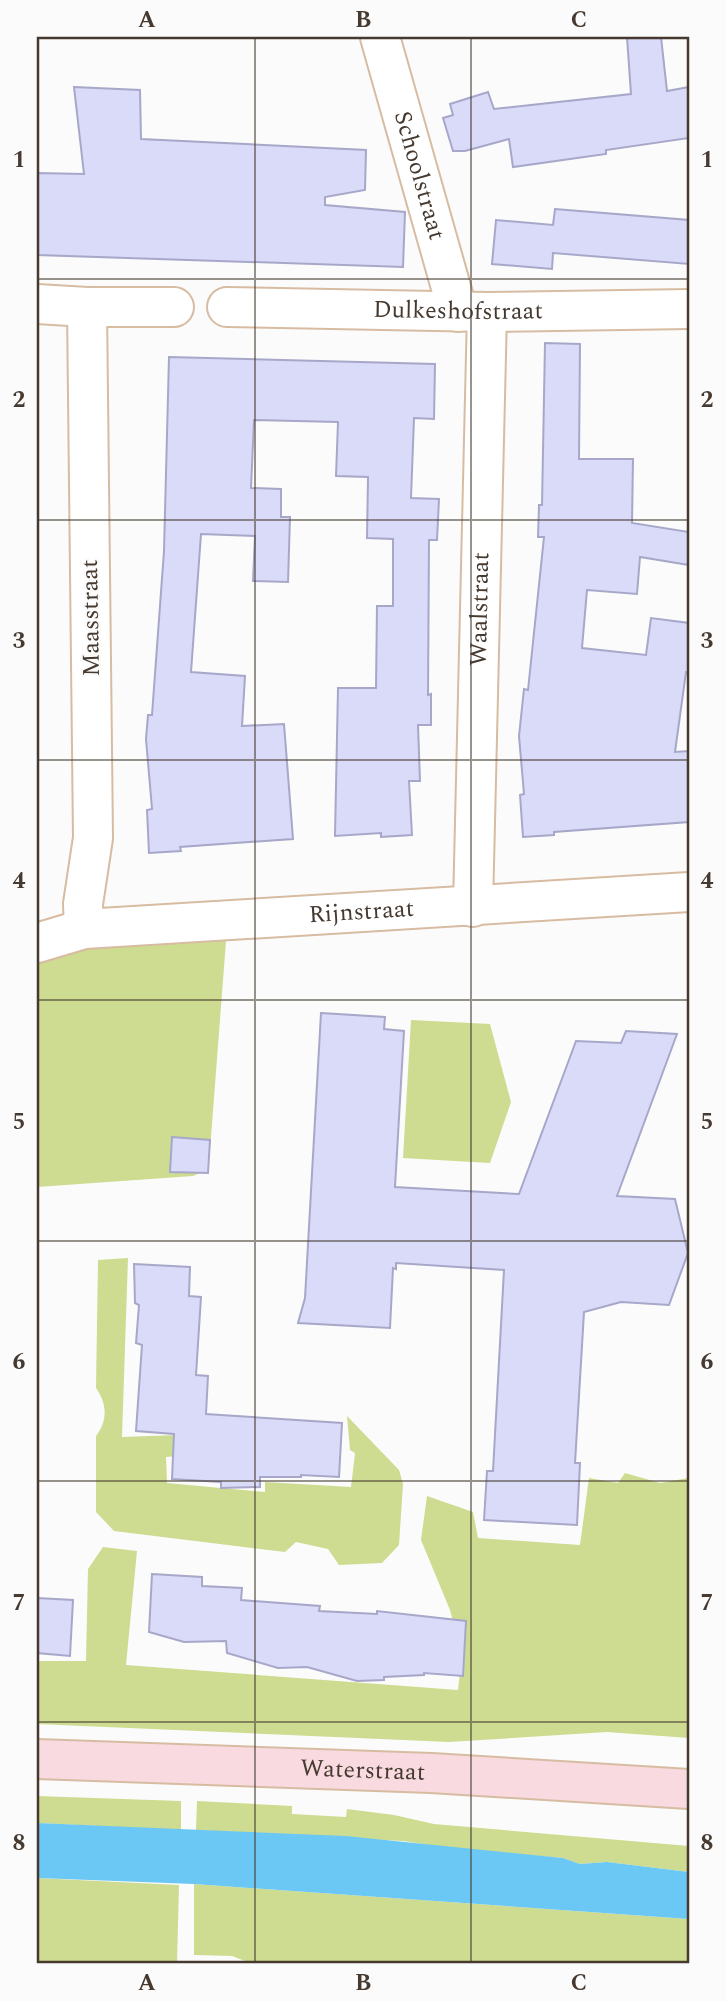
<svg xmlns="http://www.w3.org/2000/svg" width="726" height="2001" font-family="Spectral,serif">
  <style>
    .green { fill: #cddc90 }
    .water { fill: #6bc7f3 }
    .building { fill: #dadaf9; stroke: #a7a7c9; stroke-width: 2 }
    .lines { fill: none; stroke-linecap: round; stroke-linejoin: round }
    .street-casing { stroke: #d7bca2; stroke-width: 42 }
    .secondary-casing { stroke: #d7bca2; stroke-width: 42 }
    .street { stroke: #fff; stroke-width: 38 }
    .secondary { stroke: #f8dae0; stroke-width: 38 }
    .grid { fill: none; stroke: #463a30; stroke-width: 2; stroke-opacity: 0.55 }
    .labels { text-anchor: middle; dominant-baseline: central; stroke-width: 5; stroke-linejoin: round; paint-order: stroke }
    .street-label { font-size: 24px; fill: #463a30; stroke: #fbfbfb }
    .neatline { fill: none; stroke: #463a30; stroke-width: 2.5 }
    .grid-label { font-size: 23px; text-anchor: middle; font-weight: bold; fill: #463a30 }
  </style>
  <rect width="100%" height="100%" fill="#fbfbfb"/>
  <!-- green -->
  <g class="green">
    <path d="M 227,928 L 210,1150 L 205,1171 L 193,1176 L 37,1187 L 37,961 L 77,941 Z"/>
    <path d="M 411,1020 L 490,1024 L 511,1102 L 490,1163 L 403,1158 Z"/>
    <path d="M 128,1258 L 122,1437 L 178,1435 L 177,1456 L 166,1457 L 167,1483 L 265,1492 L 265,1482 L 351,1487 L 355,1453 L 350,1450 L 347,1416 L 399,1470 L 403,1484 L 399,1545 L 382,1563 L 339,1565 L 328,1549 L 296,1542 L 285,1552 L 114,1531 L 96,1512 L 96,1436 C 108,1421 107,1403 96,1388 L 98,1260 Z"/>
    <path d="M 625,1473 L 660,1483 L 689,1478 L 689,1738 L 607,1732 L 449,1742 L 37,1724 L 37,1661 L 86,1661 L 88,1569 L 103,1547 L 137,1551 L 126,1665 L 458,1690 L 462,1656 L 450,1610 L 421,1540 L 427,1496 L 473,1512 L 478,1538 L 580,1545 L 589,1478 L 618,1483 Z"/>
    <path d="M 37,1796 L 181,1801 L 181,1830 L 37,1823 Z"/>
    <path d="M 197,1801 L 292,1806 L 292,1814 L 346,1817 L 347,1809 L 394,1815 L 434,1824 L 689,1846 L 689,1872 L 607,1862 L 580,1864 L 563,1858 L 456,1849 L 403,1841 L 196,1830 Z"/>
    <path d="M 37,1878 L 179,1885 L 177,1964 L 37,1964 Z"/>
    <path d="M 194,1884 L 689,1919 L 689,1964 L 253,1964 L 232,1956 L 194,1955 Z"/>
  </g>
  <!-- water -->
  <path class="water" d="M 37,1823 L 346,1836 L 563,1858 L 580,1864 L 607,1862 L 689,1872 L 689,1919 L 194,1884 L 37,1878 Z"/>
  <!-- building -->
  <g class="building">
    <path d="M 627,37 L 661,37 L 667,91 L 689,87 L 689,138 L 606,150 L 606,154 L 513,167 L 509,139 L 465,151 L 453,151 L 443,118 L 453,115 L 450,104 L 488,92 L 494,109 L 631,94 Z"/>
    <path d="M 74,87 L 140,90 L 141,139 L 366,150 L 365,190 L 325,197 L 325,205 L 405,212 L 403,267 L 37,255 L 37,173 L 84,174 Z"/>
    <path d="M 555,209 L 689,220 L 689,264 L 553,253 L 552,269 L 492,264 L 496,220 L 553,225 Z"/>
    <path d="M 545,343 L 580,344 L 579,459 L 633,459 L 632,523 L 689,532 L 689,565 L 640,557 L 637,594 L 587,590 L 582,648 L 646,655 L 651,618 L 689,623 L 689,673 L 686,672 L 675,752 L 689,751 L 689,822 L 554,832 L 554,835 L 523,837 L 520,795 L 524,794 L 519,736 L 524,689 L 528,690 L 544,537 L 538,537 L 539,505 L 542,505 Z"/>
    <path d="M 169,357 L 435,364 L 434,419 L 414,418 L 411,498 L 439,499 L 437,540 L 429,540 L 428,695 L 431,694 L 431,725 L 418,725 L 420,781 L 409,781 L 412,835 L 381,837 L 381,833 L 335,836 L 338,688 L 376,688 L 377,606 L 393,606 L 393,539 L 367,538 L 368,477 L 336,476 L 338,422 L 254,420 L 251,488 L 281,489 L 281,517 L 290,517 L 288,582 L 253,581 L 255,536 L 201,534 L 191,672 L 245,676 L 242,726 L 284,724 L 293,839 L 180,847 L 181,851 L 149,853 L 147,810 L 152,809 L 146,739 L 148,715 L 152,715 L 164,551 Z"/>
    <path d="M 321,1013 L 385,1017 L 384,1029 L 404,1031 L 395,1187 L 519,1194 L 576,1041 L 621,1043 L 626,1031 L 677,1034 L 617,1196 L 675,1199 L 688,1253 L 669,1305 L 621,1302 L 584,1312 L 575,1463 L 580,1463 L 577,1525 L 484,1520 L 487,1471 L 493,1471 L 504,1270 L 396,1263 L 396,1269 L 393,1268 L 390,1328 L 298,1323 L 305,1298 Z"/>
    <path d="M 172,1137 L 210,1140 L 208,1173 L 170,1172 Z"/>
    <path d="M 134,1264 L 190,1267 L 189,1296 L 201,1297 L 196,1375 L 208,1376 L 206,1414 L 342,1423 L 339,1477 L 301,1475 L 301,1477 L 260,1477 L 260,1487 L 221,1488 L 221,1482 L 172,1479 L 174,1434 L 136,1431 L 142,1345 L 136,1343 L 139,1305 L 135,1303 Z"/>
    <path d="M 152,1574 L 202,1577 L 202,1586 L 242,1588 L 241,1600 L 320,1606 L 319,1611 L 377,1614 L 377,1611 L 466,1621 L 463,1676 L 424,1673 L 424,1675 L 384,1677 L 384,1680 L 357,1681 L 307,1667 L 278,1668 L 227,1653 L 226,1641 L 184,1642 L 149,1632 Z"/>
    <path d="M 37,1598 L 73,1600 L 70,1656 L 37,1653 Z"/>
  </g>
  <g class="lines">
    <!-- street casing -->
    <g class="street-casing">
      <g id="street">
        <path id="s1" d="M 380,37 L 458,312"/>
        <path d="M 37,304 L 87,307 L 174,307"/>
        <path id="s2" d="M 227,307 L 487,312 L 689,309"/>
        <path id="s3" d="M 473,907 L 487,312"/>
        <path d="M 84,929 L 83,904 L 93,838 L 87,307"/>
        <path id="s4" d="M 37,943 L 84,929 L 689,892"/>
      </g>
    </g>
    <!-- secondary casing -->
    <g class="secondary-casing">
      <g id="secondary">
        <path id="s5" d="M 37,1759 L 431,1773 L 689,1789"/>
      </g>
    </g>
    <!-- street -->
    <use href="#street" class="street"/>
    <!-- secondary -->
    <use href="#secondary" class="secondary"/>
  </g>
  <!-- grid -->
  <path class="grid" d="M 255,37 L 255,1964M 471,37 L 471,1964M 37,279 L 689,279M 37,520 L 689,520M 37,760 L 689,760M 37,1000 L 689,1000M 37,1241 L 689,1241M 37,1481 L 689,1481M 37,1722 L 689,1722"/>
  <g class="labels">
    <!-- street labels -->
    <g class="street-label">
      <text stroke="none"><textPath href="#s1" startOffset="144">Schoolstraat</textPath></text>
      <text stroke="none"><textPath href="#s2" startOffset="231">Dulkeshofstraat</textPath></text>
      <text stroke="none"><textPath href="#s3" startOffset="298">Waalstraat</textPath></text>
      <text transform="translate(91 618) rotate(-91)">Maasstraat</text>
      <text stroke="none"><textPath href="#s4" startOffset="327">Rijnstraat</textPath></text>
      <text stroke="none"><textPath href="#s5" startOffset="326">Waterstraat</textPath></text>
    </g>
  </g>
  <!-- border -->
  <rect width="726" height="2001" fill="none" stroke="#fbfbfb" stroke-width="77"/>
  <rect x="38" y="38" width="650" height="1924" class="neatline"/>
  <g class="grid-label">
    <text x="147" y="27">A</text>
    <text x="363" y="27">B</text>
    <text x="579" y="27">C</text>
    <text x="19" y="167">1</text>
    <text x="707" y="167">1</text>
    <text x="19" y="407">2</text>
    <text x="707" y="407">2</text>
    <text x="19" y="648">3</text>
    <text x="707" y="648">3</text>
    <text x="19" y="888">4</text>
    <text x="707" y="888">4</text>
    <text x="19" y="1129">5</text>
    <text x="707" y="1129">5</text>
    <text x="19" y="1369">6</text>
    <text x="707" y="1369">6</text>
    <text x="19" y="1610">7</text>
    <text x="707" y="1610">7</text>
    <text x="19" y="1850">8</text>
    <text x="707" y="1850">8</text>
    <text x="147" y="1990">A</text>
    <text x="363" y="1990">B</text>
    <text x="579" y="1990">C</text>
  </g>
</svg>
